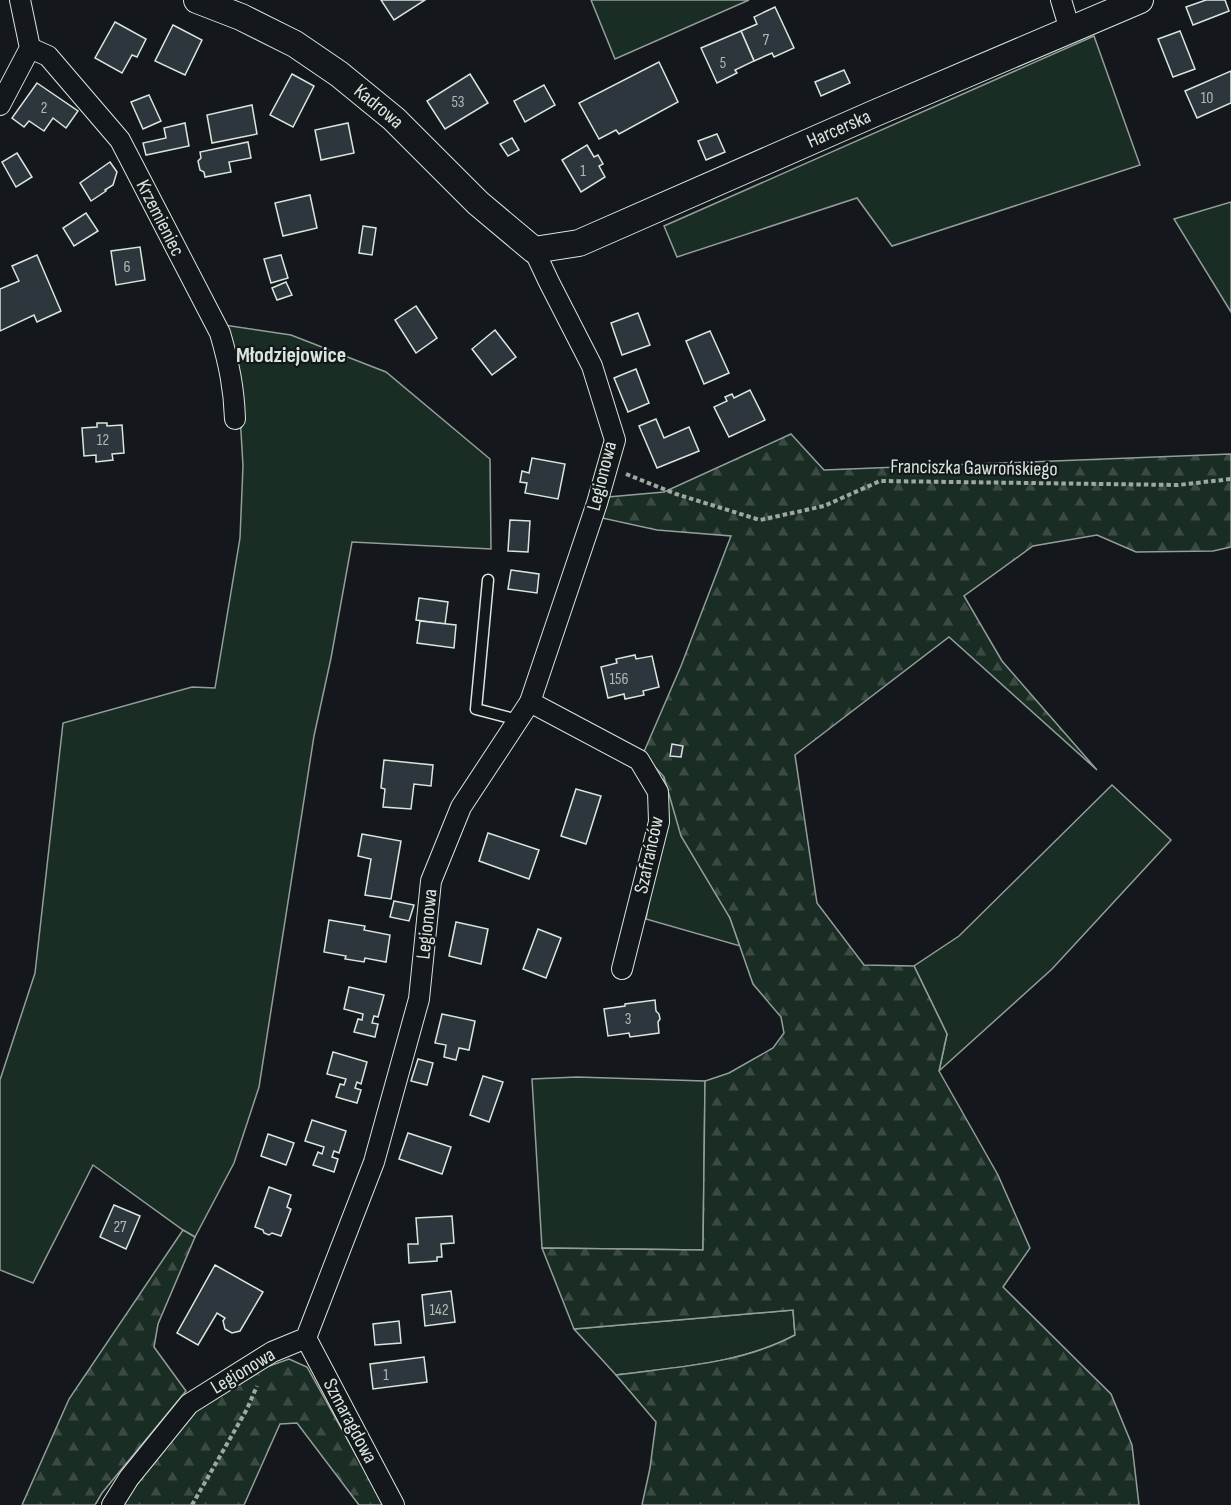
<svg xmlns="http://www.w3.org/2000/svg" width="1231" height="1505" font-family="'Sofia Sans Condensed',sans-serif">
  <style>
    .green { fill: #1a2d24; stroke: #939e99; stroke-width: 1.5 }
    .forest { fill: url(#forest-firs); stroke: #939e99; stroke-width: 1.5 }
    .building { fill: #2c363c; stroke: #d8e6dc; stroke-width: 1.5 }
    .lines { fill: none; stroke-linecap: round; stroke-linejoin: round }
    .service-casing { stroke: #d8e6dc; stroke-width: 13 }
    .minor-casing { stroke: #d8e6dc; stroke-width: 22 }
    .tertiary-casing { stroke: #d8e6dc; stroke-width: 28 }
    .path { stroke: #9da8a2; stroke-width: 4; stroke-dasharray: 4.5 3; stroke-linecap: butt }
    .service { stroke: #14181c; stroke-width: 10 }
    .minor { stroke: #14181c; stroke-width: 20 }
    .tertiary { stroke: #14181c; stroke-width: 26 }
    .labels { text-anchor: middle; dominant-baseline: central; stroke-width: 4.5; stroke-linejoin: round; paint-order: stroke }
    .number-label { font-size: 16px; fill: #adbab4 }
    .street-label { font-size: 20px; fill: #d8e6dc; stroke: #14181c }
    .quarter-label { font-size: 22px; font-weight: bold; fill: #d8e6dc; stroke: #14181c }
  </style>
  <defs>
    <pattern id="forest-firs" width="22" height="20" patternUnits="userSpaceOnUse" patternTransform="scale(1.5)"><rect width="22" height="20" fill="#1a2d24"/><path d="M5 1l3.5 6h-7zM16 11l3.5 6h-7z" fill="#3b4b43"/></pattern>
  </defs>
  <rect width="100%" height="100%" fill="#14181c"/>
  <!-- green -->
  <g class="green">
    <path d="M 591,0 L 749,0 L 615,59 Z"/>
    <path d="M 1094,36 L 1140,165 L 892,246 L 857,198 L 677,257 L 664,226 Z"/>
    <path d="M 1231,202 L 1231,312 L 1174,219 Z"/>
    <path d="M 224,325 L 291,335 L 386,372 L 490,459 L 491,549 L 352,542 L 331,658 L 314,736 L 259,1087 L 234,1163 L 195,1237 L 183,1230 L 93,1165 L 33,1283 L 0,1270 L 0,1080 L 35,973 L 63,723 L 192,687 L 215,688 L 240,538 L 243,466 L 239,398 Z"/>
    <path d="M 664,777 L 730,918 L 740,946 L 646,919 L 665,813 Z"/>
    <path d="M 1112,785 L 1171,840 L 1052,969 L 939,1071 L 947,1034 L 914,966 L 959,936 Z"/>
    <path d="M 577,1077 L 705,1081 L 703,1250 L 542,1248 L 532,1079 Z"/>
    <path d="M 793,1310 L 795,1335 C 741,1364 676,1367 616,1375 L 574,1329 Z"/>
  </g>
  <!-- forest -->
  <g class="forest">
    <path d="M 791,434 L 824,470 L 1231,454 L 1231,547 L 1213,551 L 1136,552 L 1097,535 L 1033,546 L 964,596 L 1002,661 L 1097,770 L 949,637 L 795,755 L 817,903 L 864,965 L 914,966 L 947,1034 L 939,1071 L 998,1175 L 1030,1248 L 1003,1287 L 1111,1394 L 1132,1445 L 1139,1505 L 642,1505 L 650,1468 L 656,1422 L 616,1375 C 676,1367 741,1364 795,1335 L 793,1310 L 574,1329 L 542,1248 L 703,1250 L 705,1081 L 729,1073 L 773,1048 L 784,1033 L 781,1017 L 753,984 L 730,918 L 681,836 L 664,777 L 643,754 L 681,666 L 731,536 L 657,530 L 602,518 L 608,497 L 664,492 Z"/>
    <path d="M 183,1230 L 195,1237 L 158,1324 L 154,1347 L 186,1391 L 102,1493 L 95,1505 L 22,1505 L 69,1399 Z"/>
    <path d="M 289,1359 L 307,1367 L 384,1505 L 359,1505 L 297,1423 L 280,1424 L 244,1505 L 123,1505 L 176,1426 L 244,1375 Z"/>
  </g>
  <!-- building -->
  <g class="building">
    <path d="M 381,0 L 425,0 L 394,20 Z"/>
    <path d="M 1206,0 L 1225,0 L 1229,11 L 1193,25 L 1186,7 Z"/>
    <path d="M 775,7 L 794,48 L 774,57 L 772,53 L 754,61 L 741,31 L 757,24 L 754,17 Z"/>
    <path d="M 115,22 L 146,39 L 137,57 L 132,55 L 122,73 L 95,58 Z"/>
    <path d="M 173,25 L 202,40 L 185,75 L 155,61 Z"/>
    <path d="M 741,31 L 754,61 L 735,70 L 737,73 L 717,83 L 701,48 Z"/>
    <path d="M 1180,31 L 1195,69 L 1173,77 L 1158,39 Z"/>
    <path d="M 659,62 L 678,102 L 619,134 L 616,130 L 599,139 L 579,103 Z"/>
    <path d="M 844,70 L 850,83 L 821,96 L 815,82 Z"/>
    <path d="M 1231,71 L 1231,103 L 1197,118 L 1185,91 Z"/>
    <path d="M 292,74 L 314,86 L 293,127 L 270,115 Z"/>
    <path d="M 470,74 L 488,103 L 445,129 L 427,101 Z"/>
    <path d="M 37,83 L 78,111 L 66,128 L 53,118 L 44,131 L 29,121 L 24,127 L 12,118 Z"/>
    <path d="M 544,85 L 555,105 L 525,122 L 514,101 Z"/>
    <path d="M 149,95 L 161,121 L 143,129 L 131,102 Z"/>
    <path d="M 252,105 L 257,134 L 212,143 L 207,115 Z"/>
    <path d="M 185,123 L 189,146 L 146,155 L 143,143 L 166,138 L 164,128 Z"/>
    <path d="M 348,123 L 354,153 L 321,160 L 315,130 Z"/>
    <path d="M 717,134 L 725,152 L 706,160 L 698,141 Z"/>
    <path d="M 512,138 L 519,150 L 508,156 L 500,144 Z"/>
    <path d="M 248,142 L 251,158 L 229,162 L 231,172 L 205,177 L 204,172 L 200,170 L 198,161 L 201,158 L 200,152 Z"/>
    <path d="M 587,145 L 594,157 L 598,155 L 603,164 L 599,166 L 605,177 L 581,192 L 562,160 Z"/>
    <path d="M 17,153 L 32,177 L 16,187 L 2,162 Z"/>
    <path d="M 110,162 L 117,172 L 113,185 L 105,190 L 106,191 L 91,201 L 80,183 Z"/>
    <path d="M 310,195 L 317,228 L 283,236 L 275,203 Z"/>
    <path d="M 86,213 L 98,231 L 74,246 L 63,228 Z"/>
    <path d="M 363,226 L 376,228 L 372,255 L 359,253 Z"/>
    <path d="M 140,247 L 145,280 L 116,285 L 111,251 Z"/>
    <path d="M 37,255 L 61,311 L 37,322 L 34,315 L 0,331 L 0,289 L 19,281 L 12,266 Z"/>
    <path d="M 281,255 L 288,278 L 271,283 L 264,259 Z"/>
    <path d="M 286,282 L 292,295 L 277,300 L 272,288 Z"/>
    <path d="M 416,306 L 437,338 L 416,353 L 395,320 Z"/>
    <path d="M 638,313 L 650,345 L 622,355 L 611,323 Z"/>
    <path d="M 495,330 L 516,357 L 492,375 L 472,349 Z"/>
    <path d="M 710,331 L 729,373 L 704,384 L 686,341 Z"/>
    <path d="M 636,369 L 649,403 L 628,412 L 614,378 Z"/>
    <path d="M 750,390 L 765,420 L 729,437 L 714,407 L 727,401 L 725,397 L 732,394 L 734,398 Z"/>
    <path d="M 656,419 L 664,438 L 689,427 L 699,451 L 657,468 L 639,426 Z"/>
    <path d="M 97,423 L 107,423 L 107,426 L 122,425 L 124,453 L 112,454 L 113,460 L 96,462 L 96,455 L 84,456 L 82,428 L 97,427 Z"/>
    <path d="M 532,458 L 565,464 L 558,499 L 525,493 L 527,483 L 520,482 L 522,471 L 529,473 Z"/>
    <path d="M 510,520 L 530,521 L 528,552 L 508,551 Z"/>
    <path d="M 511,570 L 539,574 L 537,593 L 508,589 Z"/>
    <path d="M 419,598 L 448,602 L 445,624 L 416,620 Z"/>
    <path d="M 420,621 L 456,625 L 454,648 L 417,643 Z"/>
    <path d="M 635,655 L 636,659 L 652,656 L 659,687 L 643,691 L 644,695 L 625,699 L 624,694 L 608,698 L 601,667 L 617,663 L 616,659 Z"/>
    <path d="M 672,744 L 683,746 L 681,757 L 670,756 Z"/>
    <path d="M 384,760 L 433,765 L 431,786 L 414,784 L 411,809 L 383,807 L 385,789 L 381,788 Z"/>
    <path d="M 576,789 L 601,796 L 586,844 L 561,836 Z"/>
    <path d="M 488,833 L 539,850 L 529,879 L 479,861 Z"/>
    <path d="M 362,834 L 401,841 L 391,899 L 365,895 L 371,859 L 358,856 Z"/>
    <path d="M 394,901 L 414,905 L 409,921 L 390,917 Z"/>
    <path d="M 329,920 L 365,926 L 364,930 L 390,935 L 386,962 L 365,958 L 364,962 L 345,959 L 346,956 L 324,952 Z"/>
    <path d="M 456,922 L 488,929 L 481,964 L 449,956 Z"/>
    <path d="M 538,929 L 561,938 L 546,978 L 523,969 Z"/>
    <path d="M 349,987 L 384,995 L 378,1017 L 374,1016 L 372,1023 L 378,1024 L 375,1037 L 354,1032 L 358,1019 L 362,1020 L 363,1014 L 344,1009 Z"/>
    <path d="M 655,1000 L 656,1011 L 659,1014 L 660,1019 L 658,1022 L 659,1033 L 630,1037 L 629,1033 L 608,1036 L 604,1009 L 625,1006 L 625,1004 Z"/>
    <path d="M 442,1014 L 475,1021 L 469,1050 L 459,1048 L 456,1060 L 444,1057 L 446,1045 L 435,1043 Z"/>
    <path d="M 333,1052 L 367,1062 L 361,1084 L 357,1082 L 355,1088 L 361,1090 L 357,1103 L 336,1097 L 340,1084 L 344,1085 L 346,1079 L 327,1074 Z"/>
    <path d="M 418,1059 L 433,1063 L 427,1085 L 411,1081 Z"/>
    <path d="M 483,1076 L 503,1082 L 489,1122 L 470,1115 Z"/>
    <path d="M 312,1120 L 346,1131 L 339,1153 L 334,1151 L 332,1157 L 338,1159 L 334,1172 L 313,1165 L 318,1152 L 322,1154 L 324,1147 L 305,1141 Z"/>
    <path d="M 408,1133 L 451,1147 L 442,1174 L 399,1159 Z"/>
    <path d="M 268,1134 L 294,1143 L 286,1165 L 261,1156 Z"/>
    <path d="M 269,1187 L 291,1195 L 287,1207 L 291,1209 L 281,1236 L 272,1233 L 269,1235 L 264,1233 L 263,1230 L 255,1227 Z"/>
    <path d="M 114,1205 L 140,1216 L 126,1249 L 100,1237 Z"/>
    <path d="M 452,1216 L 454,1243 L 441,1244 L 442,1257 L 437,1257 L 437,1261 L 409,1263 L 408,1244 L 418,1244 L 416,1218 Z"/>
    <path d="M 215,1265 L 263,1292 L 240,1331 L 232,1333 L 225,1329 L 223,1321 L 225,1318 L 217,1313 L 198,1345 L 177,1333 Z"/>
    <path d="M 451,1291 L 455,1322 L 425,1326 L 422,1295 Z"/>
    <path d="M 399,1321 L 401,1343 L 375,1345 L 373,1324 Z"/>
    <path d="M 424,1357 L 427,1382 L 373,1389 L 370,1364 Z"/>
  </g>
  <g class="lines">
    <!-- service casing -->
    <g class="service-casing">
      <path id="service" d="M 488,580 L 476,709 L 518,720"/>
    </g>
    <!-- minor casing -->
    <g class="minor-casing">
      <g id="minor">
        <path d="M 1061,0 L 1070,30"/>
        <path d="M 30,48 L 48,56 L 120,140 L 220,333 C 229,364 234,388 235,419"/>
        <path d="M 0,105 L 30,48 L 20,0"/>
        <path d="M 530,702 L 639,760 L 658,792 L 659,822 L 622,969"/>
        <path d="M 306,1338 L 394,1505"/>
        <path d="M 112,1505 L 129,1478 L 189,1404 L 272,1352 L 306,1338 L 374,1162 L 419,999 L 431,881 L 461,807 L 530,702 L 597,503 L 615,440 L 592,366 L 549,282 L 534,250"/>
      </g>
    </g>
    <!-- tertiary casing -->
    <g class="tertiary-casing">
      <g id="tertiary">
        <path id="s1" d="M 197,0 L 241,17 L 295,44 L 339,74 L 394,119 L 478,203 L 534,250 L 579,243 L 873,114 L 1140,0"/>
      </g>
    </g>
    <!-- path -->
    <g class="path">
      <path d="M 626,474 L 676,494 L 760,520 L 824,506 L 880,481 L 1178,485 L 1231,479"/>
      <path d="M 192,1505 L 247,1409 L 257,1386"/>
    </g>
    <!-- service -->
    <use href="#service" class="service"/>
    <!-- minor -->
    <use href="#minor" class="minor"/>
    <!-- tertiary -->
    <use href="#tertiary" class="tertiary"/>
  </g>
  <g class="labels">
    <!-- number labels -->
    <g class="number-label">
      <text x="766" y="40">7</text>
      <text x="723" y="63">5</text>
      <text x="1207" y="98">10</text>
      <text x="458" y="102">53</text>
      <text x="44" y="108">2</text>
      <text x="583" y="171">1</text>
      <text x="127" y="267">6</text>
      <text x="103" y="440">12</text>
      <text x="619" y="679">156</text>
      <text x="628" y="1019">3</text>
      <text x="120" y="1227">27</text>
      <text x="439" y="1310">142</text>
      <text x="386" y="1375">1</text>
    </g>
    <!-- street labels -->
    <g class="street-label">
      <text stroke="none"><textPath href="#s1" startOffset="212">Kadrowa</textPath></text>
      <text stroke="none"><textPath href="#s1" startOffset="753">Harcerska</textPath></text>
      <text transform="translate(160 218) rotate(63)">Krzemieniec</text>
      <text transform="translate(974 468) rotate(1)">Franciszka Gawrońskiego</text>
      <text transform="translate(602 476) rotate(-76)">Legionowa</text>
      <text transform="translate(649 855) rotate(-78)">Szafrańców</text>
      <text transform="translate(427 924) rotate(-84)">Legionowa</text>
      <text transform="translate(243 1371) rotate(-31)">Legionowa</text>
      <text transform="translate(350 1421) rotate(62)">Szmaragdowa</text>
    </g>
    <!-- quarter labels -->
    <g class="quarter-label">
      <text x="291" y="355">Młodziejowice</text>
    </g>
  </g>
</svg>
